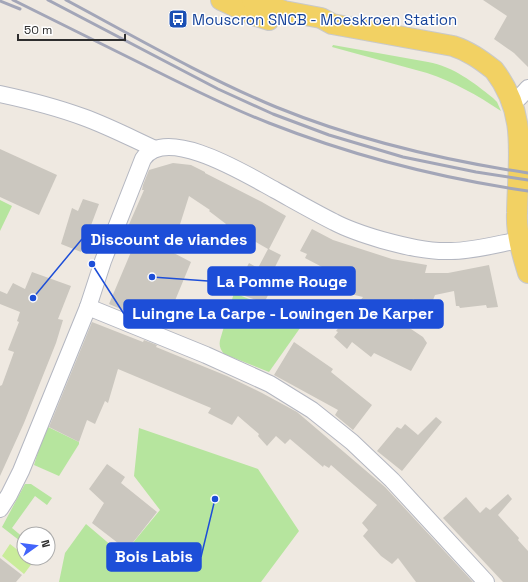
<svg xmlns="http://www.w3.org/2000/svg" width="528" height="582" font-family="'Space Grotesk',sans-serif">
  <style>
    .green { fill: #b6e59e }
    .pitch { fill: #c9ec9a }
    .building { fill: #cbc7bf }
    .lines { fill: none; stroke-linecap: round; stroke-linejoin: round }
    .minor-casing { stroke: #b4b7c1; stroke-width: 18 }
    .major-casing { stroke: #c9c9c9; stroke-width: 22 }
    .minor { stroke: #fff; stroke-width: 16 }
    .major { stroke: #f2d163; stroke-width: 20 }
    .rail { stroke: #a3a6b8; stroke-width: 3 }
    .labels { text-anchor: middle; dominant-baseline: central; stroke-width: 3; stroke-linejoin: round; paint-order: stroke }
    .transit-label { font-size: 15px; fill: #164399; stroke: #fff; text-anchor: start }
    .leader { fill: none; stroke: #1d4ed8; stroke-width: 1.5 }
    .callout-dot { fill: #1d4ed8; stroke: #fff; stroke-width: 1.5 }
    .callout { fill: #1d4ed8; stroke: #1d4ed8; stroke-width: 1.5 }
    .callout-label { font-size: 16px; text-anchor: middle; font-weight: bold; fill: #fff }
  </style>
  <rect width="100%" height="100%" fill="#efe9e1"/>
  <!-- green -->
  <g class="green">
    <path d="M 333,45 L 428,62 C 454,67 473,82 493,98 L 497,102 L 501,111 C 477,95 454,82 427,73 L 332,47 Z"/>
    <path d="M 0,200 L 12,206 L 0,231 Z"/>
    <path d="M 234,293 L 305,321 L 269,372 L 224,354 C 220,349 219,346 220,340 Z"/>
    <path d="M 46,426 L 79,442 L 79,444 L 59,476 L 34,465 Z"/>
    <path d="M 139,428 L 258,469 L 299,531 L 261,582 L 59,582 L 65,553 L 86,524 L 126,558 L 127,550 L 160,510 L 134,476 Z"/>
    <path d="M 25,484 L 31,484 L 52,498 L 47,505 L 35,496 L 12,528 L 24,538 L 24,544 L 2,527 Z"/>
  </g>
  <!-- pitch -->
  <path class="pitch" d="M 10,544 L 24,555 L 24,558 L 28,558 L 33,562 L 24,574 L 2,556 Z"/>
  <!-- building -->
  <g class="building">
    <path d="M 483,0 L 528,0 L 528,67 L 514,53 L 494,39 L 507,16 Z"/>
    <path d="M 0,149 L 57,175 L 39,215 L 0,197 Z"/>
    <path d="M 173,163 L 191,165 L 205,172 L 205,173 L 262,202 L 286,216 L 269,249 L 281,255 L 271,275 L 277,278 L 264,303 L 234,292 L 249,263 L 258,268 L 268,249 L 240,233 L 236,240 L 226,236 L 228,231 L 224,228 L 226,224 L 209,211 L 210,210 L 189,196 L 176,237 L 168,250 L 191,262 L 174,303 L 182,307 L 173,327 L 167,325 L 165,328 L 109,304 L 139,233 L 127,229 L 144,190 L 142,190 L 143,185 L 149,170 Z"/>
    <path d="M 83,199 L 99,204 L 81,252 L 61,244 L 72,208 L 78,211 Z"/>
    <path d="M 312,229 L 333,240 L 392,259 L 427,265 L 425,273 L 448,273 L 489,265 L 498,307 L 487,308 L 486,305 L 460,308 L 459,306 L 456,306 L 454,291 L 435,295 L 431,305 L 429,304 L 427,309 L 413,299 L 405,325 L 423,337 L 427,343 L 411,371 L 374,353 L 371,357 L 352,342 L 347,349 L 334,337 L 338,332 L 336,331 L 363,297 L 329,289 L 330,284 L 320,281 L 324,268 L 305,258 L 307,254 L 300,251 Z"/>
    <path d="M 32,272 L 71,286 L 58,319 L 63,320 L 56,343 L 24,423 L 0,476 L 0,386 L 2,385 L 14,352 L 8,350 L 19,322 L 17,321 L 20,312 L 0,304 L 0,291 L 7,294 L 13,283 L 25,289 Z"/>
    <path d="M 92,322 L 143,342 L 144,340 L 157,345 L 156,347 L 227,376 L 262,393 L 297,412 L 385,487 L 473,582 L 416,582 L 398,558 L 392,564 L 381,556 L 363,536 L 368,530 L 362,523 L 377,505 L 331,465 L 329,468 L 324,465 L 323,467 L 290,439 L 285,444 L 276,436 L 267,446 L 258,436 L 259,434 L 238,416 L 232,425 L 208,413 L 211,408 L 118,369 L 108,403 L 105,401 L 95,424 L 87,420 L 79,442 L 49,427 Z"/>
    <path d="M 294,342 L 333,369 L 331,372 L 372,405 L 353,430 L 335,415 L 338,410 L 274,375 Z"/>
    <path d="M 436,417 L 442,422 L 402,471 L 377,451 L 397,427 L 401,429 L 405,424 L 418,435 Z"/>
    <path d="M 107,464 L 125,477 L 121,483 L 157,512 L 127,550 L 92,523 L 104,503 L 89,489 Z"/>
    <path d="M 508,494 L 512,499 L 498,515 L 519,538 L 518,540 L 528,551 L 528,582 L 503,582 L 443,518 L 466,497 L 480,513 L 486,507 L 490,510 Z"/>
    <path d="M 0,558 L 22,575 L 16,582 L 0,582 Z"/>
  </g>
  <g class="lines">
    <!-- minor casing -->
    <g class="minor-casing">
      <g id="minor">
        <path d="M 0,94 C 28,100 56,107 83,117 C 108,126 131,138 155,149"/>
        <path d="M 519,98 L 528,88"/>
        <path d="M 88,307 L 206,355 L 270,384 L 312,410 L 352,442 L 392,480 L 486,582"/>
        <path d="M 0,509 L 9,495 L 21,471 L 88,307 L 103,261 L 143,159 C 166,124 249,176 275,190 C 295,201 314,212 334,222 C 349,230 365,235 382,240 C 404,246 428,252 451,251 C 473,251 498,244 519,240"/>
      </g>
    </g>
    <!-- major casing -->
    <g class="major-casing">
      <g id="major">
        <path d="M 221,0 L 253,15 L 269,20"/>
        <path d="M 252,0 L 284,11 L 321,18 L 332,24 L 453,46 C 469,51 481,60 494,70 C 528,114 518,156 517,213 C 516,233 522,254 528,273"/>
      </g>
    </g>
    <!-- minor -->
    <use href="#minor" class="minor"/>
    <!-- major -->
    <use href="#major" class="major"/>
    <!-- rail -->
    <g class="rail">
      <path d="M 13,0 C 57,22 102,44 146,66 C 186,86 227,107 269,123 C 353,156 439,178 528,191"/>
      <path d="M 48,0 L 218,89 L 273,114 L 329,135 L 403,157 L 476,172 L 528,180"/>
      <path d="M 66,0 C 135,37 204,77 276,107 C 357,140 442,160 528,173"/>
      <path d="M 0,1 L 20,9"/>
    </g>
  </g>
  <!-- icons -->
  <defs>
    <g id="bus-square" transform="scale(1)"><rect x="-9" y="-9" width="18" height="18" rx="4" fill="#1a4fb4" stroke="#fff"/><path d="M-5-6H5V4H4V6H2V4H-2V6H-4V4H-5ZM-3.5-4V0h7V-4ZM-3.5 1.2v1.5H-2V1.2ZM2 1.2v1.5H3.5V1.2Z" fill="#fff"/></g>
  </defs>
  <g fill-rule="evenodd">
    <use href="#bus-square" x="178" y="19"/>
  </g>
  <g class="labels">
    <!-- transit labels -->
    <g class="transit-label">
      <text x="192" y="19">Mouscron SNCB - Moeskroen Station</text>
    </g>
  </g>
  <!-- callouts -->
  <path class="leader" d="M33 298L82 239M152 277L208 281M92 264L124 314M215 499L201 557"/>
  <g class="callout-dot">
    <circle cx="33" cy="298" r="4"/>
    <circle cx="152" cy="277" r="4"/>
    <circle cx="92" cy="264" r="4"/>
    <circle cx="215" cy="499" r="4"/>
  </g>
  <g class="callout">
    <rect x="82" y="225" width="173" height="28" rx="4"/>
    <rect x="208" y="267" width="147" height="28" rx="4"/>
    <rect x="124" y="300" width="319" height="28" rx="4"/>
    <rect x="107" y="543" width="94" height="28" rx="4"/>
  </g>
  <g class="callout-label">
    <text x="169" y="245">Discount de viandes</text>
    <text x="282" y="287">La Pomme Rouge</text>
    <text x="283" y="319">Luingne La Carpe - Lowingen De Karper</text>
    <text x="154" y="562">Bois Labis</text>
  </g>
  <!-- north arrow -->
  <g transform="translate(36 546) rotate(76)"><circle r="19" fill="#ffffff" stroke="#ababab"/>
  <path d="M0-3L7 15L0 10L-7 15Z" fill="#4264fb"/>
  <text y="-6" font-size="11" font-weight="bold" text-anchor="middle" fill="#2e2e2e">N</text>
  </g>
  <!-- scale -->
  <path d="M18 34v6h107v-6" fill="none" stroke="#2e2e2e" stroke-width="2"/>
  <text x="24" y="34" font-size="12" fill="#2e2e2e" stroke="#ffffff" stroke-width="3" paint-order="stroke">50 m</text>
</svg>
